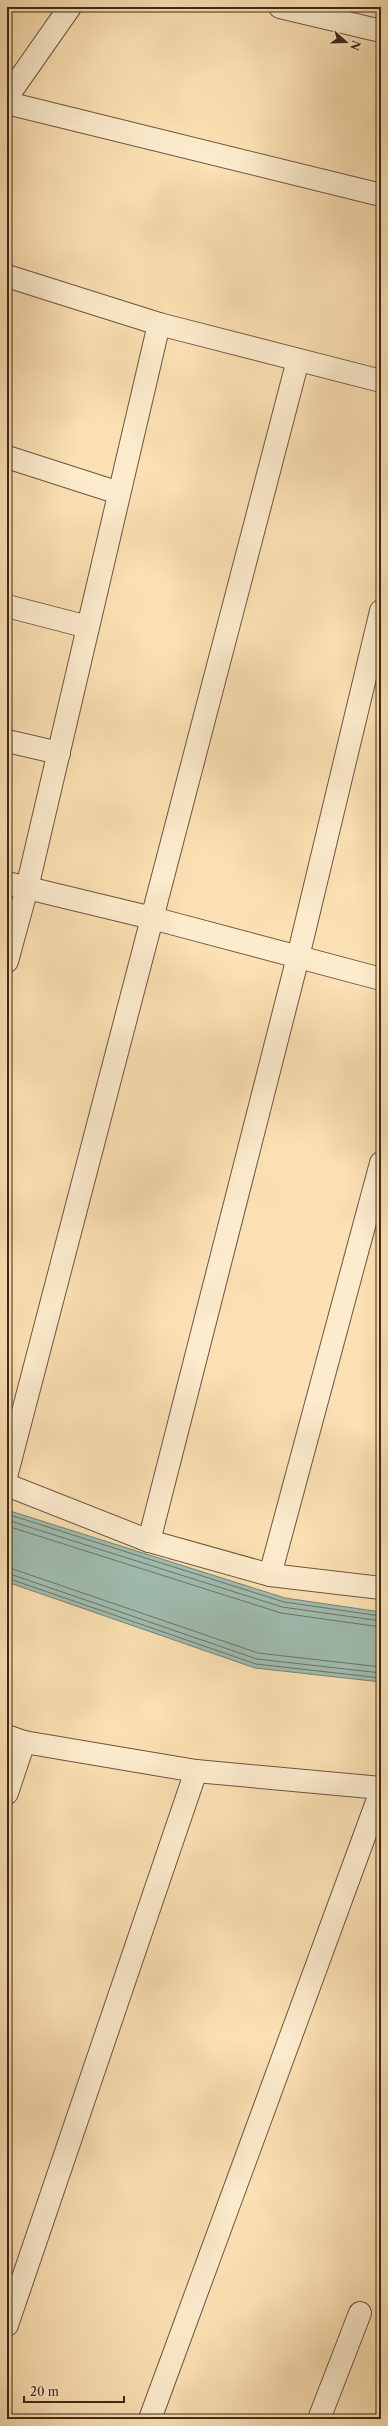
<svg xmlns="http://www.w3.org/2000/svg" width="388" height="2426" font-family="'Libre Caslon Text',serif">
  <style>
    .water { fill: #9fbdb1; stroke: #798175 }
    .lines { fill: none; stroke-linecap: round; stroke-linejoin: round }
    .shore { stroke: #6f7266; stroke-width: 1 }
    .minor-casing { stroke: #6e5540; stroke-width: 24 }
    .minor { stroke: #fcebcd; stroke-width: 22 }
  </style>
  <rect width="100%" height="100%" fill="#fae0b2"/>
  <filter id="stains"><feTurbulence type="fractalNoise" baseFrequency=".005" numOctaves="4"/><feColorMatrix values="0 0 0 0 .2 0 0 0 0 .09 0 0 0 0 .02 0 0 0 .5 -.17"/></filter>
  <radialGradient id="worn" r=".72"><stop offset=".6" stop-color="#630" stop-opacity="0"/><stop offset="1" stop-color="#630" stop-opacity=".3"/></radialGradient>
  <!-- water -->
  <path class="water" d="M 7,1510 L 285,1598 L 381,1612 L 381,1682 L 255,1668 L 7,1582 Z"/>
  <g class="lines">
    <!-- shore -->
    <g class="shore">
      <path d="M 7,1514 L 284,1602 L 381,1616"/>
      <path d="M 7,1520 L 282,1607 L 381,1621"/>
      <path d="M 7,1526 L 281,1613 L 381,1627"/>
      <path d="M 7,1567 L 258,1653 L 381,1667"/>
      <path d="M 7,1573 L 257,1659 L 381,1673"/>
      <path d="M 7,1578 L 256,1664 L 381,1678"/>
    </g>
    <!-- minor casing -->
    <g class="minor-casing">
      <g id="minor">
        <path d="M 280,7 L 381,31"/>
        <path d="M 7,97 L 70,7"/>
        <path d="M 7,103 L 381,195"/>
        <path d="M 7,276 L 159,324 L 381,381"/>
        <path d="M 7,457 L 119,493"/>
        <path d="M 7,606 L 88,627"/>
        <path d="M 7,741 L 59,753"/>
        <path d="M 7,883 L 152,918 L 381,979"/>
        <path d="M 7,961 L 27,888 L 159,324"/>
        <path d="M 7,1473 L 298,360"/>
        <path d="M 7,1485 L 149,1541 L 270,1575 L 381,1588"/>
        <path d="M 149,1541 L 298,957 L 381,611"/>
        <path d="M 270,1575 L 381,1163"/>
        <path d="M 7,1736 L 24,1742 L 196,1771 L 381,1788"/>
        <path d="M 7,1793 L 24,1742"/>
        <path d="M 7,2325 L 196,1771"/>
        <path d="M 150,2419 L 381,1791"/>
        <path d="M 319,2419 L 360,2313"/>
      </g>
    </g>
    <!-- minor -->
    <use href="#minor" class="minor"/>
  </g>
  <!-- margin -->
  <rect width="388" height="2426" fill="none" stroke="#fae0b2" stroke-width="24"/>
  <rect x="8" y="8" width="372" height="2410" fill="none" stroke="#3f271a" stroke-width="2"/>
  <rect x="12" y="12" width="364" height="2402" fill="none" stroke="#3f271a"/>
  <!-- north arrow -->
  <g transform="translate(346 42) rotate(110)" stroke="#fcebcd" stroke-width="3" paint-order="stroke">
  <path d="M0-3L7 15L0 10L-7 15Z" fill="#3f271a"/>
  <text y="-6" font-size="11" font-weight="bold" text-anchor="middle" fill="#3f271a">N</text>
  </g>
  <!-- scale -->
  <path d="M24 2396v6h100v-6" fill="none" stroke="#3f271a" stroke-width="2"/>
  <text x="30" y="2396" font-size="12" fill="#3f271a" stroke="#fcebcd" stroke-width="3" paint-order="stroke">20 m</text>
  <rect width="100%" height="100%" filter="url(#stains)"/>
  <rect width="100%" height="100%" fill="url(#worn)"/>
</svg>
